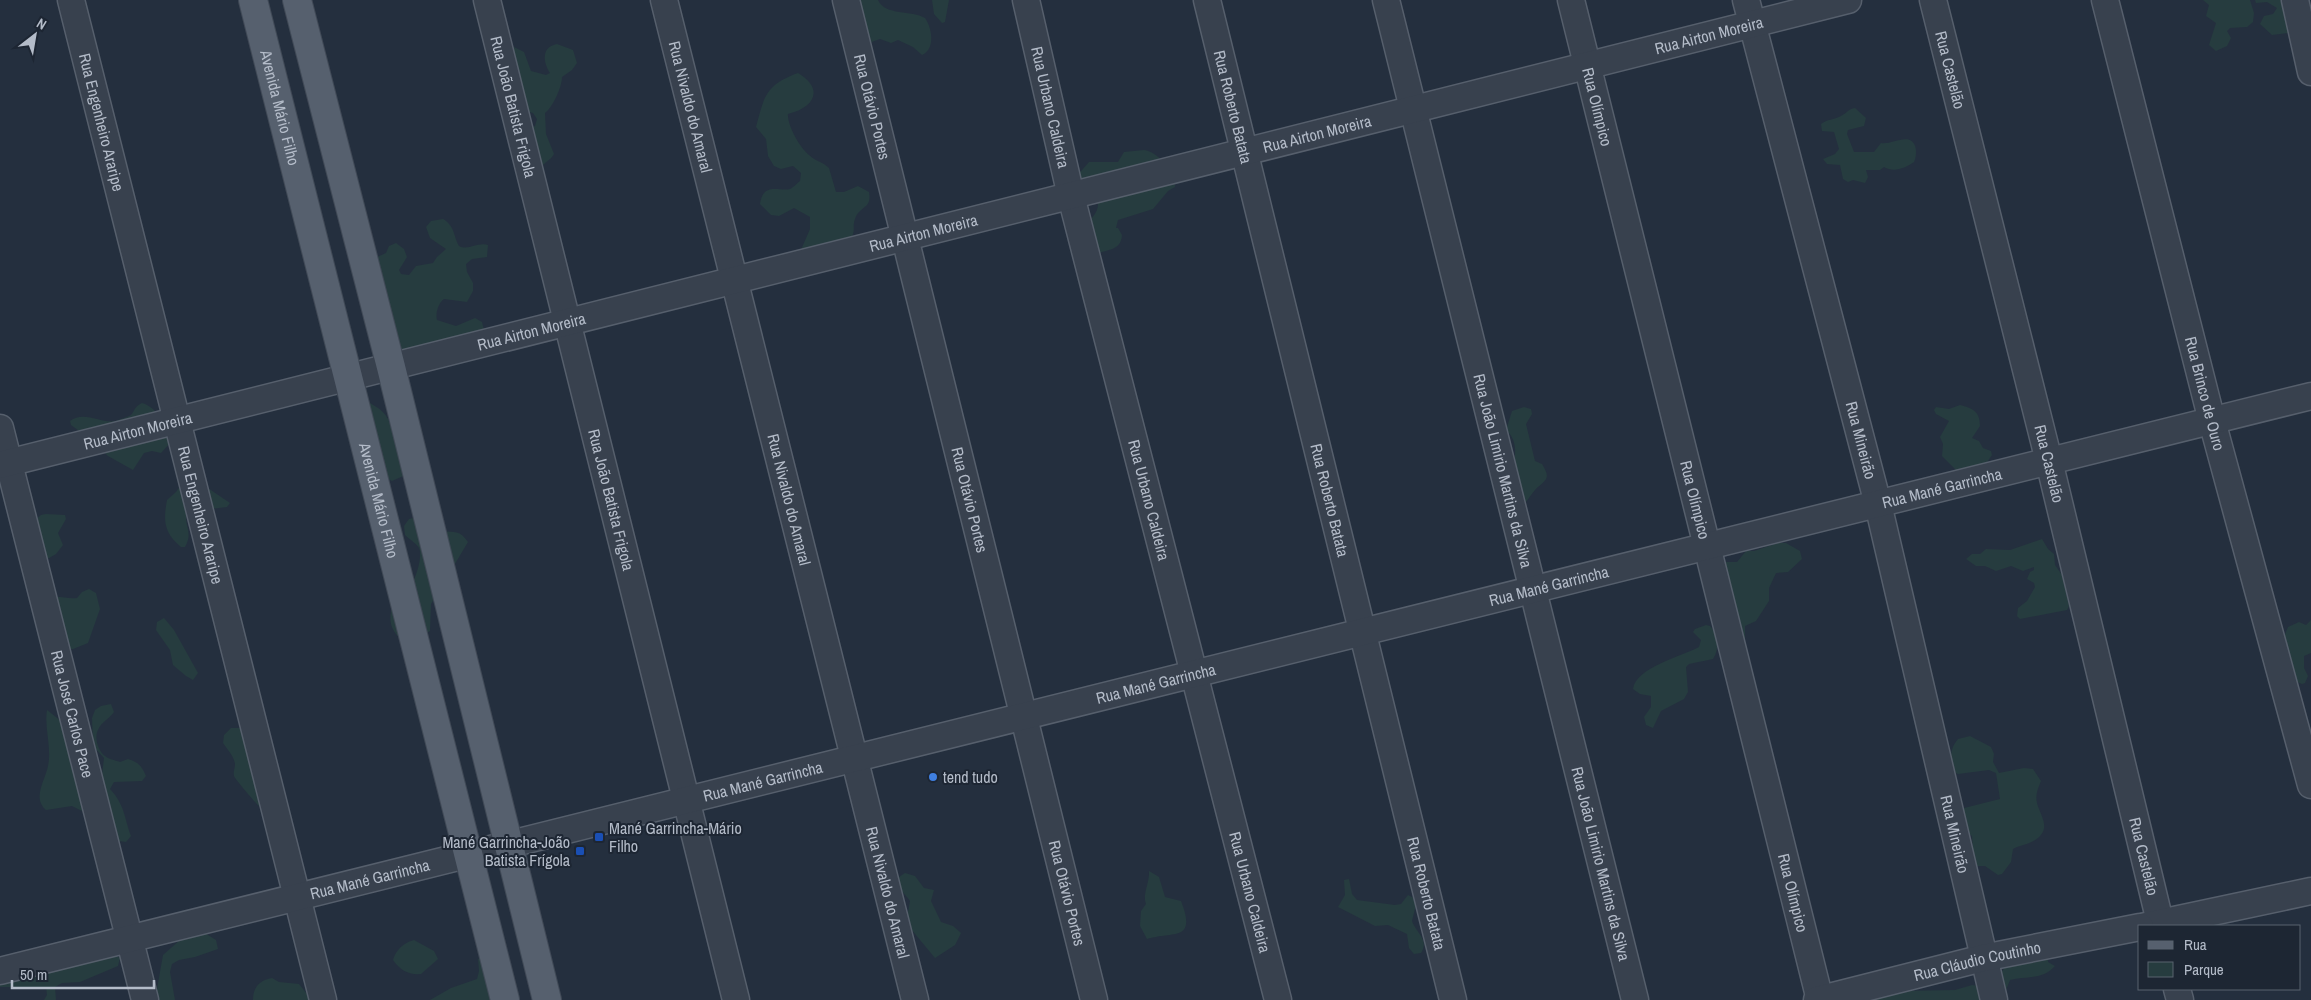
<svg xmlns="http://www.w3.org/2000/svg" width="2311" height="1000" font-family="'Archivo Narrow',sans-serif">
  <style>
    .green { fill: #263c3f }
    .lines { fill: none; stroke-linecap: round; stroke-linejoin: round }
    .minor-casing { stroke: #565f6c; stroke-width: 29 }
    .major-casing { stroke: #414a57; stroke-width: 30 }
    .minor { stroke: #38414e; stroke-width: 26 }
    .major { stroke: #56606e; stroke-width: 28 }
    .shop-dot { fill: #3f7fe0; stroke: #1d2633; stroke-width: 2 }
    .transit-dot { fill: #1a4fb4; stroke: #1d2633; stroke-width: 2 }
    .labels { text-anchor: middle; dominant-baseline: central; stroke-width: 4; stroke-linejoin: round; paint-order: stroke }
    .street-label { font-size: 16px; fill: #b4bcc9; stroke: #1d2633 }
    .poi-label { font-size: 16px; fill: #b4bcc9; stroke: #1d2633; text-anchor: start }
  </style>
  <rect width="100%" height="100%" fill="#242f3e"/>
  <!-- green -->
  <g class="green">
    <path d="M 858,0 L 878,0 C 885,16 912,10 925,18 C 932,28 936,49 922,55 L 913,47 L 898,40 L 891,43 L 880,39 L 869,43 Z"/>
    <path d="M 932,0 L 949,0 L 945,22 L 942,23 L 934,14 Z"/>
    <path d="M 2203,0 L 2250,0 L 2254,13 L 2253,22 L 2247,27 L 2230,28 L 2227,31 L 2231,38 L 2227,46 L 2216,51 L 2209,45 L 2216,23 L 2206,16 L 2209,5 Z"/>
    <path d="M 2255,0 L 2291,0 L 2291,29 L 2288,33 L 2272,35 L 2260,24 L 2264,16 L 2273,14 L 2277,8 L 2267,2 L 2256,3 Z"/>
    <path d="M 557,44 L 573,50 L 577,63 L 572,70 L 562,77 C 562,87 553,107 545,113 L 546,134 L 554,154 C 551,160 544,162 541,168 L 527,129 L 535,126 L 537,119 L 533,113 L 526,111 L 510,45 L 524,52 L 531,71 L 546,75 L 550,73 C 543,62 541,47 557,44 Z"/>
    <path d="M 798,73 C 825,89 814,108 788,114 C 787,125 800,148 809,155 C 815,161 823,162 829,168 L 836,192 L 844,192 L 858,186 L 869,192 C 872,210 860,205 855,219 C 852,226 856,231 851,238 L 800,252 L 810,229 L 810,217 L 794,208 L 779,216 L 771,215 L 760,204 C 763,181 780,192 790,189 C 793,188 797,183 800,181 L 801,173 L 793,166 L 781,169 L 774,166 L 768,156 L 766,139 L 756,127 C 764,97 765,85 798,73 Z"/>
    <path d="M 1855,108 L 1866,118 L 1864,126 L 1848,130 L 1847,134 L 1854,152 L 1874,152 L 1881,143 C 1891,146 1913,129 1916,150 C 1916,154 1916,158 1914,162 C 1905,168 1894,173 1884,167 L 1880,170 L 1866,170 L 1868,177 L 1865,183 L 1853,180 L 1848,182 L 1843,179 L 1840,165 L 1827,164 L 1823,159 L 1835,154 L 1839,149 L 1834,132 L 1822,131 L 1821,124 C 1827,119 1834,120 1841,116 C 1847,113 1848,109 1855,108 Z"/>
    <path d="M 1144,150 C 1158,152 1176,172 1175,187 L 1168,191 L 1153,209 L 1118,220 L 1116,228 L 1118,228 L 1122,235 C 1121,252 1105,249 1094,255 L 1090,220 C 1096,214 1100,207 1097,199 L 1075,178 L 1089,162 L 1118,162 L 1124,152 Z"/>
    <path d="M 443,219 C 455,226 453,235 459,246 C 468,251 477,242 488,245 L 487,257 L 472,259 L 466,264 L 467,272 L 473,283 L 473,291 L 467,302 L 444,299 C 439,302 435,313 437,320 L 456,326 L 475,318 L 482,322 L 484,330 L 399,356 L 375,258 L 386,253 L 389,246 L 396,243 L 404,249 L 407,257 L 399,270 L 401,274 L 409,275 L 416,266 L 433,263 L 437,257 L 446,249 L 430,238 L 426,227 L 431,221 Z"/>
    <path d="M 142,403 C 159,408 166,427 171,442 L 161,453 L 152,451 L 144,453 L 133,470 L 108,456 L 93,441 L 71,425 L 70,421 C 84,410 101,424 116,421 C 120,419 128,417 131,415 C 135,410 135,406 142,403 Z"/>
    <path d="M 370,403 C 394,416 389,426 397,448 C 400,457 406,465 410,473 L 392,481 L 385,477 L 365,406 Z"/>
    <path d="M 1960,405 C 1972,408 1980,411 1980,426 L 1972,438 L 1979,441 L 1983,448 L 1991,451 L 1992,455 L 1985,465 L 1958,472 L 1942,456 L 1943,444 L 1940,437 L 1949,421 L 1936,414 L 1934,410 L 1936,407 L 1949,409 Z"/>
    <path d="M 1524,407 L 1531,409 L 1532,414 L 1526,424 L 1535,461 L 1542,464 C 1552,480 1545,480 1535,490 C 1531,494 1529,499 1525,503 L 1521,503 L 1510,471 C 1517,458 1518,440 1506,430 L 1512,411 Z"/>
    <path d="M 193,478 L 230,503 L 227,507 L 187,512 C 183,526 194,531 185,547 L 181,547 C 164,533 163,521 167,500 L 176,492 L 185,479 Z"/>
    <path d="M 46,514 L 65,515 L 66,519 L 58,533 L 63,545 L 56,554 L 44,561 L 34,521 L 41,515 Z"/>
    <path d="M 417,517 C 425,521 432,526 439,529 C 453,535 458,527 468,542 L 431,604 L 430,631 L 409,643 C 392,637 385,619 395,602 C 399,596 406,591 411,585 C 416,578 423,556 419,548 C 417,544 409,539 405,535 L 404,526 L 409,519 Z"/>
    <path d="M 2042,539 L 2048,549 L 2054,554 L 2055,565 L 2062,575 L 2069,606 L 2067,610 L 2020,619 L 2017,616 L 2018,608 L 2027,601 L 2035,587 L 2034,583 L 2027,579 L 2030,572 L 2034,570 L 2034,567 L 2023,571 L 2011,566 L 1996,571 L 1985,566 L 1976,566 L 1966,559 L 1972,554 L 1980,554 L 1986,549 L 2010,550 Z"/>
    <path d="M 1778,543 L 1786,543 L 1800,551 L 1802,559 L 1788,572 L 1776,573 L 1769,588 L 1769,601 L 1756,621 L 1745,626 L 1745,643 L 1741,644 L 1723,562 L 1737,562 L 1746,551 L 1754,551 Z"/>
    <path d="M 89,589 L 96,593 L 100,609 L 88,643 L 73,649 L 63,649 L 52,597 C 61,596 68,599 77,598 L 82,592 Z"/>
    <path d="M 164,618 L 174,630 L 198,673 L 193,680 L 186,676 L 173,665 L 170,650 L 156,630 L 157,622 Z"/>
    <path d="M 2311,620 L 2311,653 L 2304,656 L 2304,668 L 2308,676 L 2305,683 L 2302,684 L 2295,681 L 2282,642 L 2288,627 L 2299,622 L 2306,625 Z"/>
    <path d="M 1706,625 L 1710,626 C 1718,634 1720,649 1713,659 L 1689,664 L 1686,667 L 1688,692 L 1684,699 L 1661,711 L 1653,728 L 1646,725 L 1644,717 L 1651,707 L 1651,696 L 1640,694 L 1633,689 C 1636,667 1683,656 1699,647 L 1701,640 L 1693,632 L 1695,629 Z"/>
    <path d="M 111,704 L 114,712 C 109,719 101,722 98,730 C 94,737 98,751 105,756 C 108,759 115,760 120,762 L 128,759 C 138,762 142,766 146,776 L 142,781 L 114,782 L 110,789 C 125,805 124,817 131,836 L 126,842 L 119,841 L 82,811 L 72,806 L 46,810 C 32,798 45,781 48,766 C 52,747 44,728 47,710 L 61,721 L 78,759 L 75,777 L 77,786 L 93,788 L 102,774 L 104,758 L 93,746 L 92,718 L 95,710 L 101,706 Z"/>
    <path d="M 231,728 L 241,728 L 248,732 L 262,809 C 258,806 235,779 234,776 C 233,771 235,769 235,764 C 234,756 227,749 223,743 L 224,735 Z"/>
    <path d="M 1970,736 L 1991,747 L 1994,754 L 1993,762 L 1999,773 L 2024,768 L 2033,769 L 2041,781 C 2038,789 2035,794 2037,803 C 2040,815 2051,827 2038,838 C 2031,844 2020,845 2013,849 L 2011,862 L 2002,874 L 1998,875 L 1985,866 L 1974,866 L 1972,836 L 1966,831 L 1962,812 L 1964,808 L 2000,799 L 1996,773 L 1989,770 L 1958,774 L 1954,772 C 1950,758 1949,750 1958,739 Z"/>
    <path d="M 1149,871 L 1159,877 L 1165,897 L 1181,901 C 1197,942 1174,931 1147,939 L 1140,926 L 1141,911 L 1146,904 C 1142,894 1150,882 1149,871 Z"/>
    <path d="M 905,873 L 915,876 L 924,888 L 934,890 L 931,901 L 941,922 L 953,926 L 961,933 L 955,945 L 935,958 L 906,923 L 910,901 C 903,890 899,894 899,877 Z"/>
    <path d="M 1349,879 L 1352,894 L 1357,900 L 1395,905 L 1401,904 L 1408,895 L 1414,898 L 1416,905 L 1412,921 C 1416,933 1430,940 1421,953 L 1414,954 L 1409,948 L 1407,934 L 1388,925 L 1375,926 L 1338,907 L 1345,895 L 1344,880 Z"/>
    <path d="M 203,932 L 216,940 L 218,949 L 195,957 L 179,960 L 172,964 L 170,972 L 175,1000 L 155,1000 L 163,955 L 180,940 Z"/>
    <path d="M 414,940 L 434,951 L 438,959 L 421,974 C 408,975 400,970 393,960 C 396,949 404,943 414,940 Z"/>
    <path d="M 113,954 L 120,958 L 118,966 L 80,982 L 62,983 L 55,987 L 56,1000 L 44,1000 L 47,995 L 46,987 L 0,987 L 0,972 Z"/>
    <path d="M 2048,954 L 2048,962 L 2055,966 C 2043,980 2026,976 2010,980 L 2002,1000 L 1857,1000 L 1902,991 L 1955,990 L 1972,985 L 1980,986 L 1998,976 L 2008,964 Z"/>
    <path d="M 483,956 L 498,1000 L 430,1000 L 451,988 L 477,979 L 479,971 L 478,959 Z"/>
    <path d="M 272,978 L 279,982 L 299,984 L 312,1000 L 253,1000 C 253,987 260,980 272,978 Z"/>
  </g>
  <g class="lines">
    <!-- minor casing -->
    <g class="minor-casing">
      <g id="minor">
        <path id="s1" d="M 71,0 L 323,1000"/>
        <path id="s2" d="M 487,0 L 736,1000"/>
        <path id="s3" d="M 664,0 L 915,1000"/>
        <path id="s4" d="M 846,0 L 1094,1000"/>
        <path id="s5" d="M 1026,0 L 1071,196 L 1278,1000"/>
        <path id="s6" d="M 1207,0 L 1453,1000"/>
        <path id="s7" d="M 1386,0 L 1635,1000"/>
        <path id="s8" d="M 1571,0 L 1820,1000"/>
        <path id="s9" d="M 1746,0 L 1878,504 L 1994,1000"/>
        <path id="s10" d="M 1933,0 L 2049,461 L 2161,926"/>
        <path id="s11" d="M 2105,0 L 2212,421 L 2311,785"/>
        <path d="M 2295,0 L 2311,72"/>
        <path id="s12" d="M 0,428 L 145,1000"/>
        <path id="s13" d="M 0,465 L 1848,0"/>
        <path d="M 2146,926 L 2311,891"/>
        <path id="s14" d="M 0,971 L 2311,396"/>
        <path d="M 2177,989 L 2180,1000"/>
        <path id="s15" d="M 1817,1000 L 1983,958 L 2140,927"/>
      </g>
    </g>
    <!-- major casing -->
    <g class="major-casing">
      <g id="major">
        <path id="s16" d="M 253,0 L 505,1000"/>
        <path d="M 297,0 L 391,367 L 547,1000"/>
      </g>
    </g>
    <!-- minor -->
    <use href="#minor" class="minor"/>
    <!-- major -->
    <use href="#major" class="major"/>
  </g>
  <!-- markers -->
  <circle class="shop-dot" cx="933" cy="777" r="5"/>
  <g class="transit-dot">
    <rect x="594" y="832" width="10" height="10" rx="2.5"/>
    <rect x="575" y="846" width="10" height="10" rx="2.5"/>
  </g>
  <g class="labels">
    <!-- street labels -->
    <g class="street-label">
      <text stroke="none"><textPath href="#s13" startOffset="1762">Rua Airton Moreira</textPath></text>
      <text stroke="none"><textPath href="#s10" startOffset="72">Rua Castelão</textPath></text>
      <text stroke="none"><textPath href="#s16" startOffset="111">Avenida Mário Filho</textPath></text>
      <text stroke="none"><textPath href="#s2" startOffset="110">Rua João Batista Frigola</textPath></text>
      <text stroke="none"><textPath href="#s3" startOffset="110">Rua Nivaldo do Amaral</textPath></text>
      <text stroke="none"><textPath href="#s4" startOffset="110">Rua Otávio Portes</textPath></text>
      <text stroke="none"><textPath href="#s6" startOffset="110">Rua Roberto Batata</textPath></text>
      <text stroke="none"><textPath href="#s8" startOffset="110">Rua Olímpico</textPath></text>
      <text stroke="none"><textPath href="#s5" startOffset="110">Rua Urbano Caldeira</textPath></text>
      <text stroke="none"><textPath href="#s1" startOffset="126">Rua Engenheiro Araripe</textPath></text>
      <text stroke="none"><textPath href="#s13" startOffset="1358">Rua Airton Moreira</textPath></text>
      <text stroke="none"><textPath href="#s13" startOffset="952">Rua Airton Moreira</textPath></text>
      <text stroke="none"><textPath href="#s13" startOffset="548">Rua Airton Moreira</textPath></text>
      <text stroke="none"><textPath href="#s11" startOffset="406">Rua Brinco de Ouro</textPath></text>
      <text stroke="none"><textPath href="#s13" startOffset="142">Rua Airton Moreira</textPath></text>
      <text stroke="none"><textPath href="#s9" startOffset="455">Rua Mineirão</textPath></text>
      <text stroke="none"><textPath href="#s10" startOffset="478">Rua Castelão</textPath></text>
      <text stroke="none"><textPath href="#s7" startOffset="485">Rua João Limirio Martins da Silva</textPath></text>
      <text stroke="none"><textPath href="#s14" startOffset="2001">Rua Mané Garrincha</textPath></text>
      <text stroke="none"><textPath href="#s16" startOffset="516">Avenida Mário Filho</textPath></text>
      <text stroke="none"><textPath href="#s2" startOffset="515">Rua João Batista Frigola</textPath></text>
      <text stroke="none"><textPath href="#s3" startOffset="515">Rua Nivaldo do Amaral</textPath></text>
      <text stroke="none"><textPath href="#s4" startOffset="515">Rua Otávio Portes</textPath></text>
      <text stroke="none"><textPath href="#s6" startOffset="515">Rua Roberto Batata</textPath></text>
      <text stroke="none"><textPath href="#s8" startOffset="515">Rua Olímpico</textPath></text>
      <text stroke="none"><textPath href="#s5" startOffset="515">Rua Urbano Caldeira</textPath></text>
      <text stroke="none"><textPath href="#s1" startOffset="531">Rua Engenheiro Araripe</textPath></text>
      <text stroke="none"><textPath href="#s14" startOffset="1596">Rua Mané Garrincha</textPath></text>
      <text stroke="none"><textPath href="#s14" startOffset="1191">Rua Mané Garrincha</textPath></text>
      <text stroke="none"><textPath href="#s12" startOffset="295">Rua José Carlos Pace</textPath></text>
      <text stroke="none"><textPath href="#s14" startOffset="786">Rua Mané Garrincha</textPath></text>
      <text stroke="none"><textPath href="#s9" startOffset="860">Rua Mineirão</textPath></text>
      <text stroke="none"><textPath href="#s10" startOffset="882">Rua Castelão</textPath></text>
      <text stroke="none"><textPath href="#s7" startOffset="890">Rua João Limirio Martins da Silva</textPath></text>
      <text stroke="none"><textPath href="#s14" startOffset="381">Rua Mané Garrincha</textPath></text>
      <text stroke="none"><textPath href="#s3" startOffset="920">Rua Nivaldo do Amaral</textPath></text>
      <text stroke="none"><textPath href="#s4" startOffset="920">Rua Otávio Portes</textPath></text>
      <text stroke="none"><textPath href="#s5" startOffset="920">Rua Urbano Caldeira</textPath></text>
      <text stroke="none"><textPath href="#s6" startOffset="920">Rua Roberto Batata</textPath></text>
      <text stroke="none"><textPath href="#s8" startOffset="920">Rua Olímpico</textPath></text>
      <text stroke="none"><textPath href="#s15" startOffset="165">Rua Cláudio Coutinho</textPath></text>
    </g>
    <!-- poi labels -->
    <g class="poi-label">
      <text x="943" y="777">tend tudo</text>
      <text x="609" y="828">Mané Garrincha-Mário<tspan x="609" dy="18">Filho</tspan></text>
      <text x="570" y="842" text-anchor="end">Mané Garrincha-João<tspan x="570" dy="18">Batista Frígola</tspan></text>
    </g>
  </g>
  <!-- legend -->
  <rect x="2138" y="925" width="162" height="65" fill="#1d2633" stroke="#59626f"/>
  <rect x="2148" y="941" width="25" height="8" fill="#56606e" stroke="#59626f"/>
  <text x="2184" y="950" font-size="15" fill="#b4bcc9">Rua</text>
  <rect x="2148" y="962" width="25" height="15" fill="#263c3f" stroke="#59626f"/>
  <text x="2184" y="975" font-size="15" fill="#b4bcc9">Parque</text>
  <!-- north arrow -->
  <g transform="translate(35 35) rotate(31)" stroke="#1d2633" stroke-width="4" paint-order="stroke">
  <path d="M0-4L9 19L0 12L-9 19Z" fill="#b4bcc9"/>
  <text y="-8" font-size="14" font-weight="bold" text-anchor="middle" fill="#b4bcc9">N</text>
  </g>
  <!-- scale -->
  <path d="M12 980v8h142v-8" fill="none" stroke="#b4bcc9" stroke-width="2.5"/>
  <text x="20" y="980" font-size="15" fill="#b4bcc9" stroke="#1d2633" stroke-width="4" paint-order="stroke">50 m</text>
</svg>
